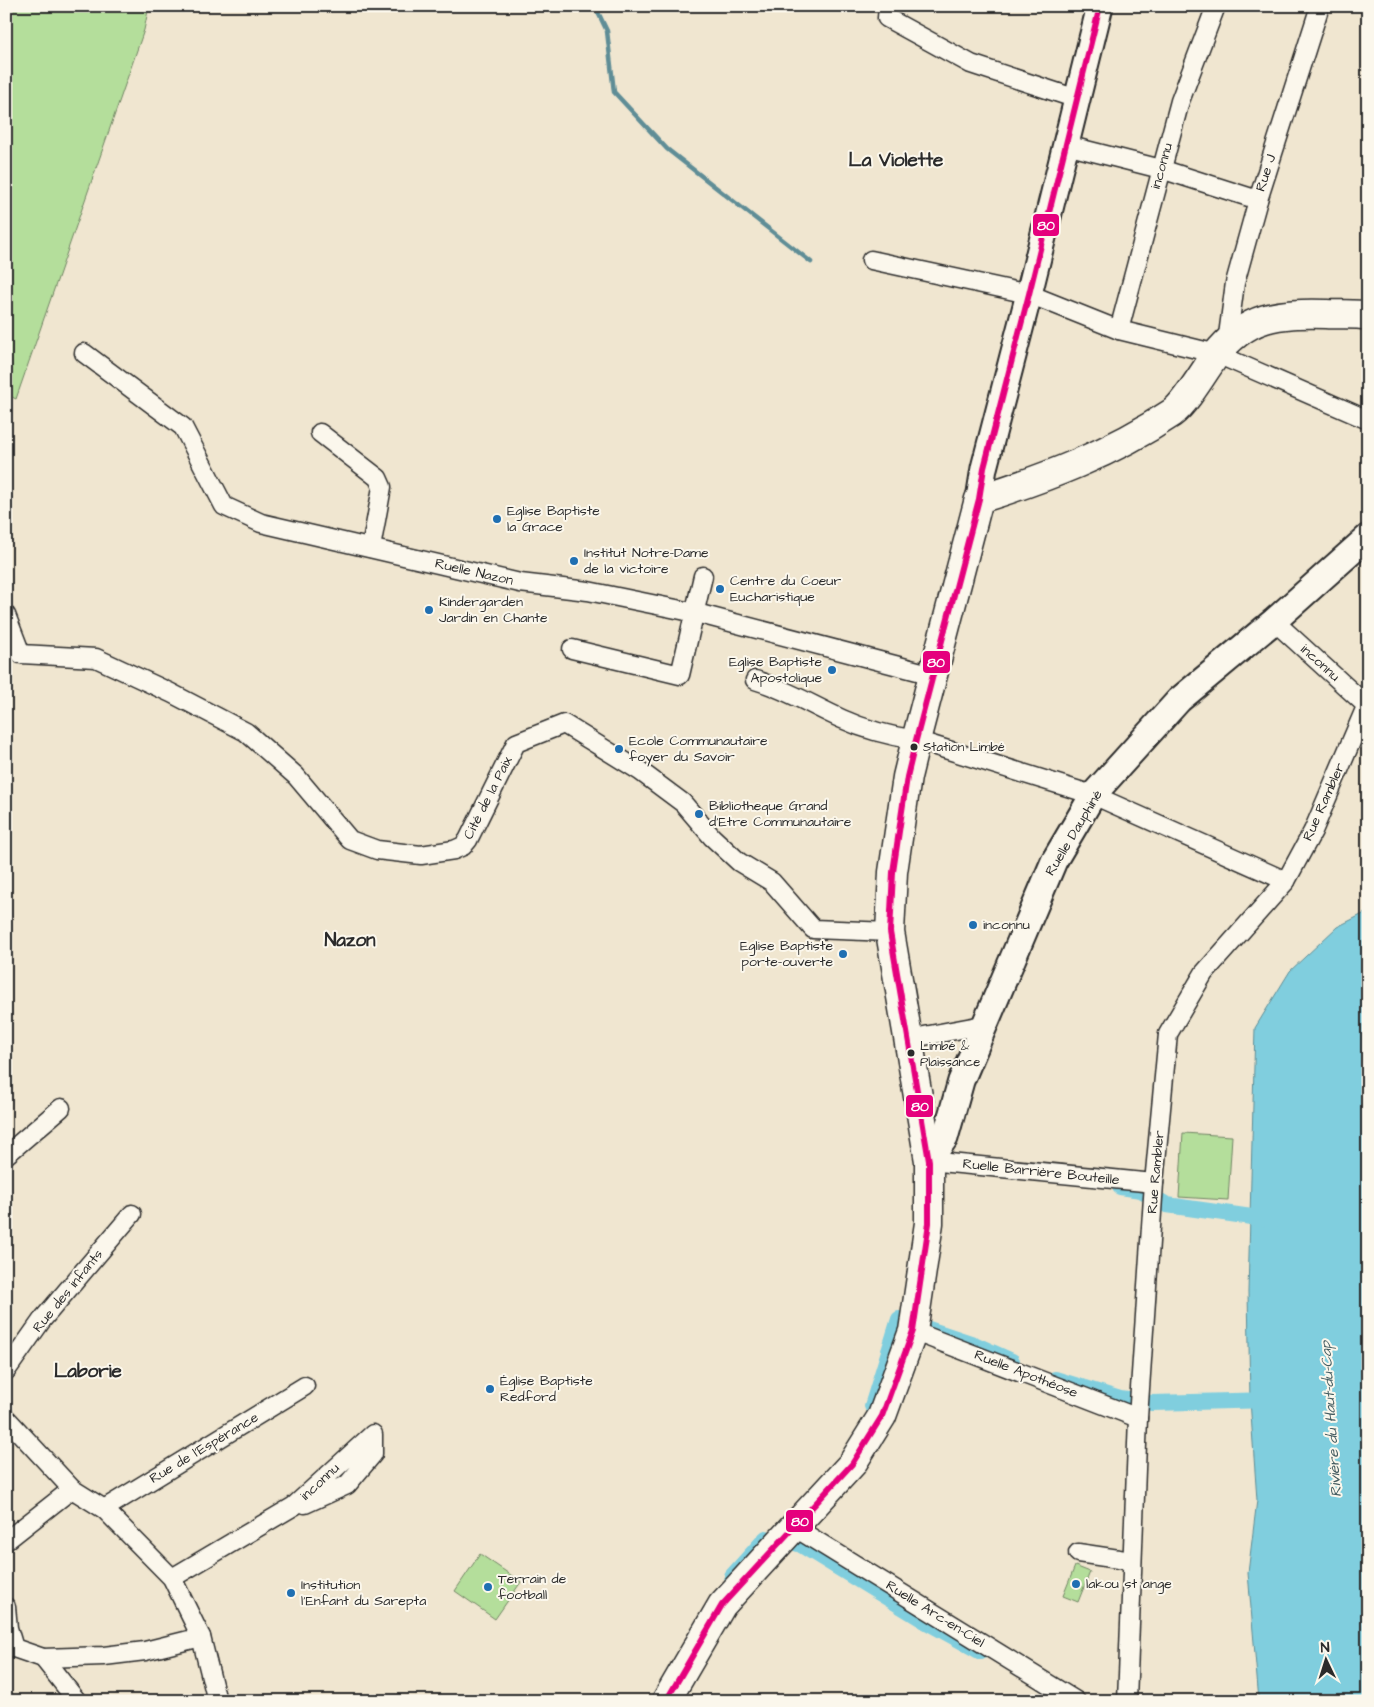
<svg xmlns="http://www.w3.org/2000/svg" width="1374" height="1707" font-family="'Architects Daughter',sans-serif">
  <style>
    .green { fill: #b4de9b; stroke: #708463 }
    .water { fill: #80cede; stroke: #5e8d96 }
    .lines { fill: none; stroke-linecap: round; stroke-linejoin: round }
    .stream { stroke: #5e8d96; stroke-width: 4.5 }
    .canal { stroke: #80cede; stroke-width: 16 }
    .street-casing { stroke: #2b2b2b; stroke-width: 21 }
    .secondary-casing { stroke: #2b2b2b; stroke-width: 29 }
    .primary-casing { stroke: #2b2b2b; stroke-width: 31 }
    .street { stroke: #fbf7ec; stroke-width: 18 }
    .secondary { stroke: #fbf7ec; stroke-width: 25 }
    .primary { stroke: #fbf7ec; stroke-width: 28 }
    .bus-1-casing { stroke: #fbf7ec; stroke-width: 10 }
    .bus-1 { stroke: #e5007d; stroke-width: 6 }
    .poi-dot { fill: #1f6fb2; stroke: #fbf7ec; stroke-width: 2 }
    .bus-dot { fill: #2b2b2b; stroke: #fbf7ec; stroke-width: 2 }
    .labels { text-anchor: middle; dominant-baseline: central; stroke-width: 4; stroke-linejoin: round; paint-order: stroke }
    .bus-label { font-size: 13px; fill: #2b2b2b; stroke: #fbf7ec; text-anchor: start }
    .street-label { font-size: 14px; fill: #2b2b2b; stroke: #fbf7ec }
    .poi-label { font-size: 14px; fill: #2b2b2b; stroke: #fbf7ec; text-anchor: start }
    .water-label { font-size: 15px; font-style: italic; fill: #445c61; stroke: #fbf7ec }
    .district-label { font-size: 19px; font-weight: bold; fill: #2b2b2b; stroke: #fbf7ec }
    .line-badge { stroke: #fbf7ec; stroke-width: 2 }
    .badge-label { font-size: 14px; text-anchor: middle; font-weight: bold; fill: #fff }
  </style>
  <rect width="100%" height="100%" fill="#f0e6d0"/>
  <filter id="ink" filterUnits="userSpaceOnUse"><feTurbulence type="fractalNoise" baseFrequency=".02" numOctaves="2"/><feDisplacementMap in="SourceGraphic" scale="10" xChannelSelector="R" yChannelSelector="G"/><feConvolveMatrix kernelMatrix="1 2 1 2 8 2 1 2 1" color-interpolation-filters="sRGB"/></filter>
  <g filter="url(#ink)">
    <!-- green -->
    <g class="green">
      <path d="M 6,6 L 149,6 L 144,30 L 16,399 L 6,394 Z"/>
      <path d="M 1183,1133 L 1232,1136 L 1228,1200 L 1179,1197 Z"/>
      <path d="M 480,1554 L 521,1582 L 495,1619 L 455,1591 Z"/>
      <path d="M 1075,1566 L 1090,1572 L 1078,1602 L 1063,1596 Z"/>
    </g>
    <!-- water -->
    <path class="water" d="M 1368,905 L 1368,1701 L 1259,1701 L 1248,1573 L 1257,1500 L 1250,1400 L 1248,1292 L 1255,1028 L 1290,971 L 1337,927 L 1365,913 Z"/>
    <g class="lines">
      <!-- stream -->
      <path class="stream" d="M 595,6 L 607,31 L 614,92 L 667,149 L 811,262"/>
      <!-- canal -->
      <g class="canal">
        <path d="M 1120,1187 L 1141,1190 L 1167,1205 L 1273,1220"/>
        <path d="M 1055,1379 L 1120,1399 L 1152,1403 L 1272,1400"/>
        <path d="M 872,1406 L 899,1319 L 974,1344 L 1012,1361"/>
        <path d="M 776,1537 L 801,1545 L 925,1621 L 981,1652"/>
        <path d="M 732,1576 L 766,1538"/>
      </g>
      <!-- street casing -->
      <g class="street-casing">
        <g id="street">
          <path d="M 888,6 L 887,18 L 971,64 L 1077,99"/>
          <path d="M 1066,145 L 1161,169 L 1258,200"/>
          <path d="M 871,260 L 1029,294 L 1119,330 L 1217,354 L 1368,420"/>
          <path d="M 1119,330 L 1180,101 L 1216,6"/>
          <path d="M 1227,343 L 1235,283 L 1258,200 L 1320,6"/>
          <path d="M 84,353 L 183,427 L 224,506 L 261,523 L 520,583 L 588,591 L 696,613 L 933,675"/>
          <path d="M 320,433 L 378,478 L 382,487 L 371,548"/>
          <path d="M 6,615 L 21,654 L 96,658 L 171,693 L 246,732 L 296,776 L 350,840 L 377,850 L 421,855 L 454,850 L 463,846 L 468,840 L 516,743 L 564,724 L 640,771 L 683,803 L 712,837 L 739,862 L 772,882 L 813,929 L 890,932"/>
          <path d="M 1274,621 L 1366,705"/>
          <path d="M 572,649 L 680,675 L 703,576"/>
          <path d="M 755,680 C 786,689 813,706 842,719 C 866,730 890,736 916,740 L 1093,795 L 1286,881"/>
          <path d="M 908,1039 L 983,1025"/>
          <path d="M 6,1155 L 61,1108"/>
          <path d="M 929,1161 L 1154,1183"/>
          <path d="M 913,1331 L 1138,1418"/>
          <path d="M 6,1371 L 42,1320 L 132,1214"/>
          <path d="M 6,1418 L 72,1489 L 104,1509 L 172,1578 L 201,1637 L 217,1701"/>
          <path d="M 104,1509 L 305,1386"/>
          <path d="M 794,1527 L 1076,1701"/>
          <path d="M 6,1541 L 72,1489"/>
          <path d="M 1078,1553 L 1132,1561"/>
          <path d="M 172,1578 L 294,1506 L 373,1434 L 373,1454 L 347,1485 L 305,1504"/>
          <path d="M 6,1607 L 8,1628 L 14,1648 L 43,1658 L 104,1656 L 145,1651 L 201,1637"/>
          <path d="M 43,1658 L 77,1701"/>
          <path d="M 1127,1701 L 1138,1418 L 1154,1183 L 1168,1034 L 1204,973 L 1286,881 L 1313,831 L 1368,702"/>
        </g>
      </g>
      <!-- secondary casing -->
      <g class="secondary-casing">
        <g id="secondary">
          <path d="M 979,499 L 984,468 L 1029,294 L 1100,6"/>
          <path d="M 929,1161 L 945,1138 L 961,1081 L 1054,861 L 1093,795 L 1179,700 L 1274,621 L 1368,537"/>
        </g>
      </g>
      <!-- primary casing -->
      <g class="primary-casing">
        <path id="primary" d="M 666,1701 L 722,1605 L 852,1464 L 882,1416 L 913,1331 L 929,1223 L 929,1161 L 890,932 L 893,872 L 907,777 L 916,740 L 979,499 C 1046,478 1112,453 1172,413 C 1185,404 1205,370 1215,356 C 1247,315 1278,313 1326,314 C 1340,315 1355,313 1368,316"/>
      </g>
      <!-- street -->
      <use href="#street" class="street"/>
      <!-- secondary -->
      <use href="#secondary" class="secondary"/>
      <!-- primary -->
      <use href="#primary" class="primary"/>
      <!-- bus-1 casing -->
      <g class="bus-1-casing">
        <path id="bus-1" d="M 666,1701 L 722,1605 L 852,1464 L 882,1416 L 913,1331 L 929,1223 L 929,1161 L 890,932 L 893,872 L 907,777 L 916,740 L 979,499 L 984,468 L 1029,294 L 1100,6"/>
      </g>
      <!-- bus-1 -->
      <use href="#bus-1" class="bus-1"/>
    </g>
  </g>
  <!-- markers -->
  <g class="poi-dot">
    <circle cx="497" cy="519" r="5"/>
    <circle cx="574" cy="561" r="5"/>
    <circle cx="720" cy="589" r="5"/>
    <circle cx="429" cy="610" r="5"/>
    <circle cx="832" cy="670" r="5"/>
    <circle cx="619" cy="749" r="5"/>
    <circle cx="699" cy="814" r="5"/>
    <circle cx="973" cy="925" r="5"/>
    <circle cx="843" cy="954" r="5"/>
    <circle cx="490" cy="1389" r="5"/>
    <circle cx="1076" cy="1584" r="5"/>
    <circle cx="488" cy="1587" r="5"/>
    <circle cx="291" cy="1593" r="5"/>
  </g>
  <g class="bus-dot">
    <circle cx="914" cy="747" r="4.5"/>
    <circle cx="911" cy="1053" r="4.5"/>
  </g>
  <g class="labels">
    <!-- bus labels -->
    <g class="bus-label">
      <text x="923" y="747">Station Limbé</text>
      <text x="920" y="1046">Limbé &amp;<tspan x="920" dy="16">Plaissance</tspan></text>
    </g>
    <!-- street labels -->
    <g class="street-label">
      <text transform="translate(1162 166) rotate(-74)">inconnu</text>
      <text transform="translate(1266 173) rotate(-72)">Rue J</text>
      <text transform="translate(474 572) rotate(13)">Ruelle Nazon</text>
      <text transform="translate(1320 663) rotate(42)">inconnu</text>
      <text transform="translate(488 798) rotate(-63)">Cité de la Paix</text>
      <text transform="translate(1324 802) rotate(-66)">Rue Rambler</text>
      <text transform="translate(1074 833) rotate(-59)">Ruelle Dauphiné</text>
      <text transform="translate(1041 1172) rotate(6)">Ruelle Barrière Bouteille</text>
      <text transform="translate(1156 1172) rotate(-85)">Rue Rambler</text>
      <text transform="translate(68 1291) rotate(-51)">Rue des infants</text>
      <text transform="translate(1026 1374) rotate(21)">Ruelle Apothéose</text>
      <text transform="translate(204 1448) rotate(-31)">Rue de l’Espérance</text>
      <text transform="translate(320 1482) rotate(-43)">inconnu</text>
      <text transform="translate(935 1614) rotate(32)">Ruelle Arc-en-Ciel</text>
    </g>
    <!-- poi labels -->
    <g class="poi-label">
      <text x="507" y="511">Eglise Baptiste<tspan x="507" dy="16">la Grace</tspan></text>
      <text x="584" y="553">Institut Notre-Dame<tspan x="584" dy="16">de la victoire</tspan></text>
      <text x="730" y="581">Centre du Coeur<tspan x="730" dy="16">Eucharistique</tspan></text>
      <text x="439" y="602">Kindergarden<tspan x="439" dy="16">Jardin en Chante</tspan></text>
      <text x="822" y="662" text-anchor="end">Eglise Baptiste<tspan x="822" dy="16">Apostolique</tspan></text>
      <text x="629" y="741">Ecole Communautaire<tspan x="629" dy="16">foyer du Savoir</tspan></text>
      <text x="709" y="806">Bibliotheque Grand<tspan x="709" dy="16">d'Etre Communautaire</tspan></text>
      <text x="983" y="925">inconnu</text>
      <text x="833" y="946" text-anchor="end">Eglise Baptiste<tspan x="833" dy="16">porte-ouverte</tspan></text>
      <text x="500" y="1381">Église Baptiste<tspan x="500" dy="16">Redford</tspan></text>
      <text x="498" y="1579">Terrain de<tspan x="498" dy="16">football</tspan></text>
      <text x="1086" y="1584">lakou st ange</text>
      <text x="301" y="1585">Institution<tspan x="301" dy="16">l'Enfant du Sarepta</tspan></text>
    </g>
    <!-- water labels -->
    <g class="water-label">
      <text transform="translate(1331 1419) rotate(-94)">Rivière du Haut-du-Cap</text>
    </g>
    <!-- district labels -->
    <g class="district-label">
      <text x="896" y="160">La Violette</text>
      <text x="350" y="940">Nazon</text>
      <text x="88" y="1371">Laborie</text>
    </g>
  </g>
  <g class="line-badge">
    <rect x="1032" y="213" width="28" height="24" rx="5" fill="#e5007d"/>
    <rect x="922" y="650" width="29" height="24" rx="5" fill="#e5007d"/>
    <rect x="905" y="1094" width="29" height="24" rx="5" fill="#e5007d"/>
    <rect x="785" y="1509" width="29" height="24" rx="5" fill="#e5007d"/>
  </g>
  <g class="badge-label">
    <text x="1046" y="230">80</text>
    <text x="936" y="667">80</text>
    <text x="920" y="1111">80</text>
    <text x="800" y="1526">80</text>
  </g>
  <!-- margin -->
  <rect width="1374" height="1707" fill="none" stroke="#fbf7ec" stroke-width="25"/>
  <rect x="12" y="12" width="1349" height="1682" fill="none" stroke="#2b2b2b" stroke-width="2" filter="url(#ink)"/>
  <!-- north arrow -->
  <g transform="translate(1326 1660) rotate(356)" stroke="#fbf7ec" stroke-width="4" paint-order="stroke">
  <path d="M0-4L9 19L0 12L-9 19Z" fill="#2b2b2b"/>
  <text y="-8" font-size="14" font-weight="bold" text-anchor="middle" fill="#2b2b2b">N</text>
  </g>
</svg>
